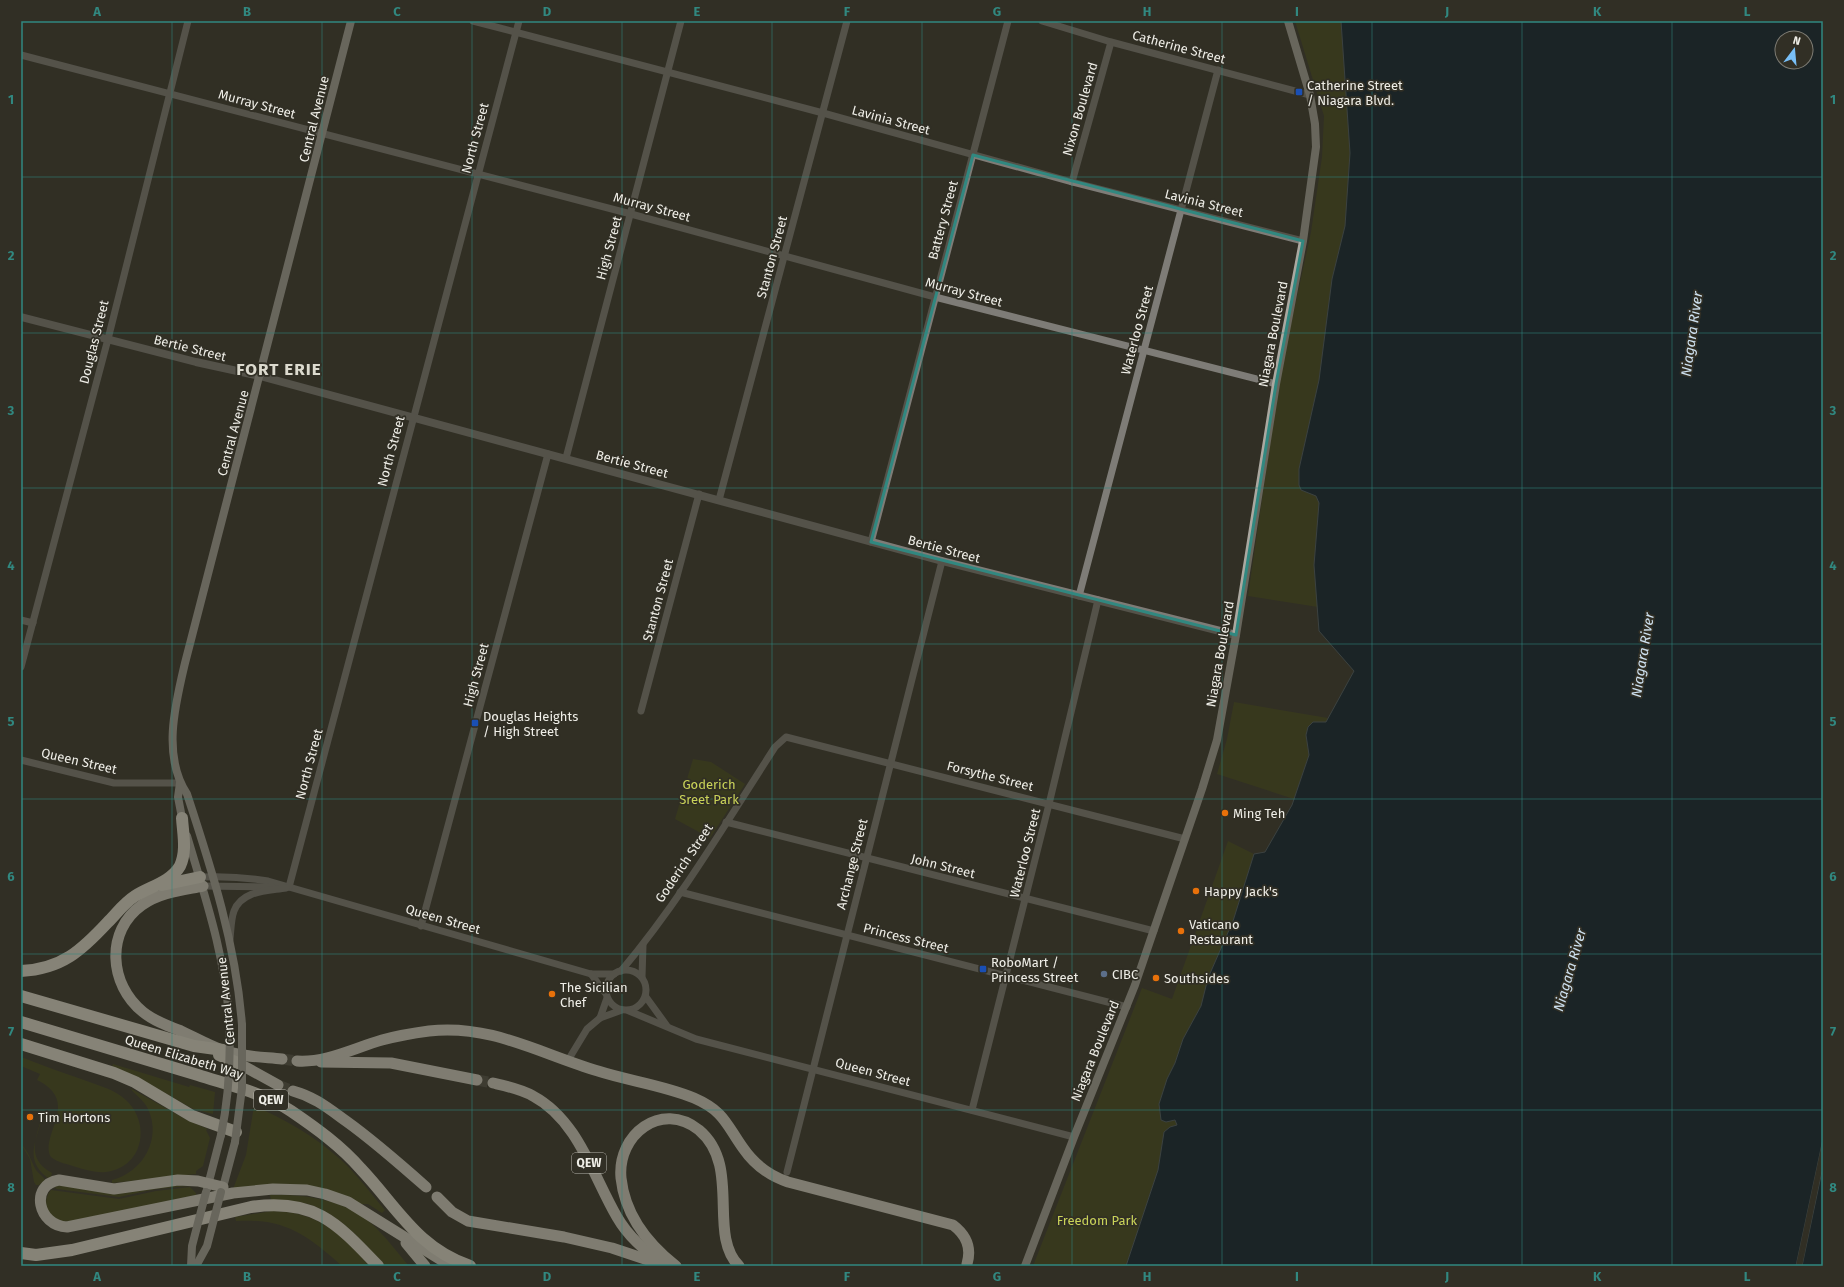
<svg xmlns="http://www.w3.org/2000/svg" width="1844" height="1287" font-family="'Fira Sans',sans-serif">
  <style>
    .green { fill: #3f4316 }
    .water { fill: #001829; stroke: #485862; fill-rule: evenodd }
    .pier { fill: #312f25 }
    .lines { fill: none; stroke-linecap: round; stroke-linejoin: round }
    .trunk-tunnel { stroke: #4e4c42; stroke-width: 11; stroke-dasharray: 11 5.5; stroke-linecap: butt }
    .minor { stroke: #7e7c77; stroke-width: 7 }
    .tertiary { stroke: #7e7c77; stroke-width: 8 }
    .secondary { stroke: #aba8a0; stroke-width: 8 }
    .trunk { stroke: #dddace; stroke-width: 11 }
    .motorway { stroke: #ede9dc; stroke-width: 12 }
    .secondary-bridge { stroke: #aba8a0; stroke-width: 8 }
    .marked { fill: none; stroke: #318880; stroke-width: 3; stroke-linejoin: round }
    .grid { fill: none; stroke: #318880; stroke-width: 1; stroke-opacity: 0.55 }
    .transit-dot { fill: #1a4fb4; stroke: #312f25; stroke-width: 1.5 }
    .food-dot { fill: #e8710a; stroke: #312f25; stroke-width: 1.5 }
    .service-dot { fill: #5c6f8a; stroke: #312f25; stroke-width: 1.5 }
    .labels { text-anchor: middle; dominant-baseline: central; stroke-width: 3.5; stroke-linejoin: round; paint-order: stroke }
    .shield { fill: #312f25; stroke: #b6b5ad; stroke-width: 1 }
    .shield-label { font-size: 12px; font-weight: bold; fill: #efeee7 }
    .street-label { font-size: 13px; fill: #efeee7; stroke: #312f25 }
    .poi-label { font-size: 13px; fill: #efeee7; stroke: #312f25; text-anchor: start }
    .park-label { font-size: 13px; fill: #cad358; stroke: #312f25 }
    .water-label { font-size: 14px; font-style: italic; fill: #cee1f0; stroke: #312f25 }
    .district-label { font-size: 17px; font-weight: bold; letter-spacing: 1px; fill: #dcdace; stroke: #312f25 }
    .neatline { fill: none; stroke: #318880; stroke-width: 1.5 }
    .grid-label { font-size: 13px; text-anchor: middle; font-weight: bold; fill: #318880 }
  </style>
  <rect width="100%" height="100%" fill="#312f25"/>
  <!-- green -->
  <g class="green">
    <path d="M 1295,21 L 1341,21 L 1350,153 L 1345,226 L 1332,279 L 1319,380 L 1299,469 L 1299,485 L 1316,496 L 1319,503 L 1314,565 L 1318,607 L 1248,596 L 1280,375 L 1311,232 L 1322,157 L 1324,116 Z"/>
    <path d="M 1234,702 L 1328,718 L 1326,722 L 1314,722 L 1306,735 L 1309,755 L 1294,799 L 1217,774 L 1227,739 Z"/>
    <path d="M 693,759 L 711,762 L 745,784 L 710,838 L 675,819 Z"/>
    <path d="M 1228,841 L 1254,854 L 1233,921 L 1208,978 L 1201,1006 L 1183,1039 L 1175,1063 L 1167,1079 L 1166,1122 L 1175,1120 L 1177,1125 L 1170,1127 L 1164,1132 L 1158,1170 L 1126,1266 L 1033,1266 L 1142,988 L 1172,999 Z"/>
    <path d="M 21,1057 C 42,1065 63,1073 84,1080 C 97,1085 110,1088 121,1096 C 152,1118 146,1167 106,1172 C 96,1173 86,1170 76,1167 C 68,1164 58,1163 51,1157 C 39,1135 82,1102 37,1080 L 40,1074 L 21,1066 Z"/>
    <path d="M 113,1064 L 189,1087 L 190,1085 L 215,1092 L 213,1114 L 193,1109 L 139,1078 L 112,1066 Z"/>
    <path d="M 130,1088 L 187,1120 L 208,1129 L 206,1130 L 210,1138 L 203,1166 L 196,1171 L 196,1174 L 112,1183 L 112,1180 C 143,1172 162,1139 148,1109 C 144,1100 135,1095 130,1088 Z"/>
    <path d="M 254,1106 C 285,1119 314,1136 340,1159 C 357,1174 370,1193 385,1210 L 382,1213 L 368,1204 L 361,1204 L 310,1186 L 276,1184 L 233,1189 L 246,1155 Z"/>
    <path d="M 44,1108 L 44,1111 C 37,1135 24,1158 52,1173 L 51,1177 L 48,1178 C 20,1158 41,1134 44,1108 Z"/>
    <path d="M 21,1144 C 29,1152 31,1161 36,1170 C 39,1174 43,1176 45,1180 L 39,1185 L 36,1185 L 34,1182 L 30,1159 Z"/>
    <path d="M 67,1184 L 106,1193 L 159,1185 L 189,1186 L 156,1189 L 119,1197 L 57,1189 L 54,1187 Z"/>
    <path d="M 190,1187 L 196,1193 L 196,1195 L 72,1222 C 68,1221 63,1222 59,1220 C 46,1216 42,1200 51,1190 L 119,1199 L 156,1191 Z"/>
    <path d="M 270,1195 C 305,1194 345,1199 372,1224 C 385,1236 397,1252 409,1266 L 385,1266 C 363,1242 340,1214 308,1204 C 296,1201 283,1201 271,1200 Z"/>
    <path d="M 272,1211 C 320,1212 339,1233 370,1266 L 342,1266 C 307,1235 285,1218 236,1221 L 235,1217 Z"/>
  </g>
  <!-- water -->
  <g class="water">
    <path d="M 1341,21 L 1823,21 L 1823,1139 L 1796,1266 L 1126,1266 L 1158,1170 L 1164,1132 L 1170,1127 L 1177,1125 L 1175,1120 L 1166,1122 L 1161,1120 L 1159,1104 L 1167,1079 L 1175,1063 L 1183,1039 L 1201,1006 L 1208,978 L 1233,921 L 1254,854 L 1265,852 L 1292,805 L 1309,755 L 1306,735 L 1308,727 L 1313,722 L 1326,722 L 1354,671 L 1319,631 L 1314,565 L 1319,503 L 1316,496 L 1301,490 L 1299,485 L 1299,469 L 1319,380 L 1332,279 L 1345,226 L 1350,153 ZM 1782,38 L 1806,38 L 1806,62 L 1782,62 Z"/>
    <path d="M 1823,1166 L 1823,1266 L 1802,1266 Z"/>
  </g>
  <!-- pier -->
  <g class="pier">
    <path d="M 1823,1139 L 1823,1147 L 1798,1266 L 1796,1266 Z"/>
    <path d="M 1823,1164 L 1802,1266 L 1800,1266 L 1821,1166 Z"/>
  </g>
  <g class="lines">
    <!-- trunk-tunnel -->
    <g class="trunk-tunnel">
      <path d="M 282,1059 L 297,1061"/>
      <path d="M 477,1080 L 493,1083"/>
      <path d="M 278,1085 L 293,1091"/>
    </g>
    <!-- minor -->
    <g class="minor">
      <path d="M 473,21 L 823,113 L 1072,182 L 1303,241"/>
      <path d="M 1042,21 L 1111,42 L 1310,95"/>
      <path d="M 21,55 L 631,214 L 935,297 L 1276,384"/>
      <path d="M 1072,182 L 1111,42"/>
      <path d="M 566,458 L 681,21"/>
      <path d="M 719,500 L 847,21"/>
      <path d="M 871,542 L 1008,21"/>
      <path d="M 1079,596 L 1218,70"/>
      <path d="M 21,620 L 33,623"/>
      <path d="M 21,667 L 108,339 L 188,21"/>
      <path d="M 641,711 L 699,494"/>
      <path d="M 21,760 L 114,783 L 180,783"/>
      <path d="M 726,822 L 1154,931"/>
      <path d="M 200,877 C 222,876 245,877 268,881 L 591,974 L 614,974"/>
      <path d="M 203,886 L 272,887"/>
      <path d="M 289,887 L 519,21"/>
      <path d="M 680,892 L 1127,1007"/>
      <path d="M 421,926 L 548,454"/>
      <path d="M 230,939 C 231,930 231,919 234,911 C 242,890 268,891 286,888"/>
      <circle cx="626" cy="990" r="20"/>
      <path d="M 621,971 C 679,902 726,823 775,747 L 786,737 L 1185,839"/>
      <path d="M 591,974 L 606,994"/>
      <path d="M 642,977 L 643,945"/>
      <path d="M 646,997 L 667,1026"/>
      <path d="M 629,1011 L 696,1039 L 1074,1137"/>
      <path d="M 600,1018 L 607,998"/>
      <path d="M 567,1062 L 587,1029 L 600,1018 L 622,1010"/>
      <path d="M 972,1110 L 1049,804 L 1098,600"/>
      <path d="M 787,1172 L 942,561"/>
    </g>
    <!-- tertiary -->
    <path class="tertiary" d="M 21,317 L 196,362 L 260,376 L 942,561 L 1236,635"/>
    <!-- secondary -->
    <g class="secondary">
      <path d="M 180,783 L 178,797 L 183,823"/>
      <path d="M 187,836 C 205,897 225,955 229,1019"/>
      <path d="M 242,1025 C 236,945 212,870 187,794 C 162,756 175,705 185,663 L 351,21"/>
      <path d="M 207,1189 L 221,1135"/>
      <path d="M 222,1191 L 235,1142"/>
      <path d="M 1025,1266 L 1074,1137 L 1135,985 L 1202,789 L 1217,740 L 1236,635 L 1276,384 L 1303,241 L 1316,147 L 1315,124 L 1310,95 L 1288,21"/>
    </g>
    <!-- trunk -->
    <g class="trunk">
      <path d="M 203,886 C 183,890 160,892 142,905 C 105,931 109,985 143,1012 C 154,1021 168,1026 181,1031 C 194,1037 208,1045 222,1050 C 241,1057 263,1057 282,1059"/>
      <path d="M 297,1061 C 326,1063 354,1048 382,1040 C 397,1036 414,1033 429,1031 C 492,1024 540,1054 598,1071 C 629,1081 663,1085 694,1098 C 724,1111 726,1124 743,1148 C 754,1164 770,1176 788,1182 L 953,1225 C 966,1235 972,1247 967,1264"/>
      <path d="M 321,1062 L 391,1063 L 477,1080"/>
      <path d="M 238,1063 L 278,1085"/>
      <path d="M 493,1083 C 506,1086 521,1089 533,1096 C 578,1120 593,1176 617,1217 C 629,1238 647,1253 667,1266"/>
      <path d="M 293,1091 C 315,1097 328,1108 346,1121 C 374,1141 400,1164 426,1187"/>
      <path d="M 223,1187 L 198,1181 L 178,1180 L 114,1189 L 59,1180 C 29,1185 38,1226 67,1227 L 233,1193 L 273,1189 L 307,1190 L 325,1194 L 348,1202 L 451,1266"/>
      <path d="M 437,1197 L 452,1212 L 468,1221 L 564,1237 L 612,1248 L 654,1262"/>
      <path d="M 406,1243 L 425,1266"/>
      <path d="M 676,1266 C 648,1244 625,1216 621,1178 C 617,1135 661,1100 699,1130 C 742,1166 707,1234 739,1266"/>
    </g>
    <!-- motorway -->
    <g class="motorway">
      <path d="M 162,885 L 200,877"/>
      <path d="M 21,971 C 62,969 82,950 108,922 C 117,913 124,903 135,896 C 149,887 171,882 180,866 C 187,851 183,834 182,818"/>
      <path d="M 21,996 L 194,1046 L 223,1050"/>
      <path d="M 21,1022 C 80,1040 139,1057 198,1075 C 229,1085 264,1093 291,1111 C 316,1128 341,1146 361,1169 C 397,1207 417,1248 470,1266"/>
      <path d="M 21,1044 L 114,1073 L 135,1082 L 192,1116 L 236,1132"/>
      <path d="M 219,1055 L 238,1063"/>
      <path d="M 21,1253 L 36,1255 L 72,1250 L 251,1207 C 315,1198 337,1223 378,1266"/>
    </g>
    <!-- secondary-bridge -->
    <g class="secondary-bridge">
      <path d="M 221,1135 C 229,1097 231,1059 229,1019"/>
      <path d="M 235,1142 L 242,1088 L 242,1025"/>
      <path d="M 191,1266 L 192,1246 L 206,1192"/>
      <path d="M 196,1266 L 207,1246 L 221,1192"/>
    </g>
  </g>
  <!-- marked area -->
  <path d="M0 0H1844V1287H0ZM 973,155 L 1303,241 L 1276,384 L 1236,635 L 871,542 Z" fill="#312f25" fill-opacity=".55" fill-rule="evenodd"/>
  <path class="marked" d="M 973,155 L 1303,241 L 1276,384 L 1236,635 L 871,542 Z"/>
  <!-- grid -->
  <path class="grid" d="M 172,21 L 172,1266M 322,21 L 322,1266M 472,21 L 472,1266M 622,21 L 622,1266M 772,21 L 772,1266M 922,21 L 922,1266M 1072,21 L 1072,1266M 1222,21 L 1222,1266M 1372,21 L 1372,1266M 1522,21 L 1522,1266M 1672,21 L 1672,1266M 21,177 L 1823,177M 21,333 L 1823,333M 21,488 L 1823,488M 21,644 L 1823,644M 21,799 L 1823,799M 21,954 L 1823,954M 21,1110 L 1823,1110"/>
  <!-- markers -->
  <g class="transit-dot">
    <rect x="1295" y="88" width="8" height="8" rx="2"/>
    <rect x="471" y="719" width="8" height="8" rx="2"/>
    <rect x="979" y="965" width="8" height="8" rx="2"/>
  </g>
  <g class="food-dot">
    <circle cx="1225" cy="813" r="4"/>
    <circle cx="1196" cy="891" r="4"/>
    <circle cx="1181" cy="931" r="4"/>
    <circle cx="1156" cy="978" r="4"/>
    <circle cx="552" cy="994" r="4"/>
    <circle cx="30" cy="1117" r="4"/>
  </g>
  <circle class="service-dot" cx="1104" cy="974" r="4"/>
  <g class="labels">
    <!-- shield labels -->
    <g class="shield">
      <rect x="254" y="1090" width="34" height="20" rx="3"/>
      <rect x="572" y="1153" width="34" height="20" rx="3"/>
    </g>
    <g class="shield-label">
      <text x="271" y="1100">QEW</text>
      <text x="589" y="1163">QEW</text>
    </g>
    <!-- street labels -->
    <g class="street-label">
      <text transform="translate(1179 47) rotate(15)">Catherine Street</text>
      <text transform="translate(257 104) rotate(15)">Murray Street</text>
      <text transform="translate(1080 109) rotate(-74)">Nixon Boulevard</text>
      <text transform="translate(314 119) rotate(-76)">Central Avenue</text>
      <text transform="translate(891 120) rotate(15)">Lavinia Street</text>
      <text transform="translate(475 138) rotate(-75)">North Street</text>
      <text transform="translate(1204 203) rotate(14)">Lavinia Street</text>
      <text transform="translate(652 207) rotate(15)">Murray Street</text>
      <text transform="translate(943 220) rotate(-75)">Battery Street</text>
      <text transform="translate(609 248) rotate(-75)">High Street</text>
      <text transform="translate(772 257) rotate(-75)">Stanton Street</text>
      <text transform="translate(964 292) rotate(15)">Murray Street</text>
      <text transform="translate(1137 330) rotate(-75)">Waterloo Street</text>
      <text transform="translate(1273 334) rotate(-79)">Niagara Boulevard</text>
      <text transform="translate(94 342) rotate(-76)">Douglas Street</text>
      <text transform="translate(190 348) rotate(14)">Bertie Street</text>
      <text transform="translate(233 433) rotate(-75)">Central Avenue</text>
      <text transform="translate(391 451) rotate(-75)">North Street</text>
      <text transform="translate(632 464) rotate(15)">Bertie Street</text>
      <text transform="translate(944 549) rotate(15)">Bertie Street</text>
      <text transform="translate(658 600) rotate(-75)">Stanton Street</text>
      <text transform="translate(1220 654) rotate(-80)">Niagara Boulevard</text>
      <text transform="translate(476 675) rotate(-75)">High Street</text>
      <text transform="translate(79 761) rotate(13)">Queen Street</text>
      <text transform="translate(309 764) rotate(-75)">North Street</text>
      <text transform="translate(990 776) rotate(14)">Forsythe Street</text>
      <text transform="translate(1025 853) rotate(-76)">Waterloo Street</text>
      <text transform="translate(684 863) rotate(-56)">Goderich Street</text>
      <text transform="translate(852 864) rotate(-76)">Archange Street</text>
      <text transform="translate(943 866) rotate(14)">John Street</text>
      <text transform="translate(443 919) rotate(16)">Queen Street</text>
      <text transform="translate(906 938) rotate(14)">Princess Street</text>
      <text transform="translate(226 1001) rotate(-96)">Central Avenue</text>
      <text transform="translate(1095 1051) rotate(-68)">Niagara Boulevard</text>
      <text transform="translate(184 1057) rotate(17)">Queen Elizabeth Way</text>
      <text transform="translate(873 1072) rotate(15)">Queen Street</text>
    </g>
    <!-- poi labels -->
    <g class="poi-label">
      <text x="1307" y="85">Catherine Street<tspan x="1307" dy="15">/ Niagara Blvd.</tspan></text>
      <text x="483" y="716">Douglas Heights<tspan x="483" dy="15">/ High Street</tspan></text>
      <text x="1233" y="813">Ming Teh</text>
      <text x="1204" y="891">Happy Jack's</text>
      <text x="1189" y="924">Vaticano<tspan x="1189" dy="15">Restaurant</tspan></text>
      <text x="991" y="962">RoboMart /<tspan x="991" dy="15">Princess Street</tspan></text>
      <text x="1112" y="974">CIBC</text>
      <text x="1164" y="978">Southsides</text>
      <text x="560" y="987">The Sicilian<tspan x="560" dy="15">Chef</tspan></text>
      <text x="38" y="1117">Tim Hortons</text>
    </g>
    <!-- park labels -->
    <g class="park-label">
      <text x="709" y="784">Goderich<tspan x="709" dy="15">Sreet Park</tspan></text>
      <text x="1097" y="1220">Freedom Park</text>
    </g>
    <!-- water labels -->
    <g class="water-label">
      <text transform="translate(1692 334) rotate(-82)">Niagara River</text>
      <text transform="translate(1643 655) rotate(-81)">Niagara River</text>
      <text transform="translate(1570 970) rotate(-74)">Niagara River</text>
    </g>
    <!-- district labels -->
    <g class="district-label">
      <text x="279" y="369">FORT ERIE</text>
    </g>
  </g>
  <!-- border -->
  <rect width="1844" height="1287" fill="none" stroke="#312f25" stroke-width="44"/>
  <!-- north arrow -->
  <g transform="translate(1794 50) rotate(16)"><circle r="19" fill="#312f25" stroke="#7d7b73"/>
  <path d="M0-3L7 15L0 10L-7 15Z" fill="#78bff7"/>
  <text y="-6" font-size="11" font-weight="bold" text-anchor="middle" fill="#efeee7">N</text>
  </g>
  <rect x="22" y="22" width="1800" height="1243" class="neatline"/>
  <g class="grid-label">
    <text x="97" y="16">A</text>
    <text x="247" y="16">B</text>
    <text x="397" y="16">C</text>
    <text x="547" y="16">D</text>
    <text x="697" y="16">E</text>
    <text x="847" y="16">F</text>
    <text x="997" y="16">G</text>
    <text x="1147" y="16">H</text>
    <text x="1297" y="16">I</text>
    <text x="1447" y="16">J</text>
    <text x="1597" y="16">K</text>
    <text x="1747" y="16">L</text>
    <text x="11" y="104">1</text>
    <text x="1833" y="104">1</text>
    <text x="11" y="260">2</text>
    <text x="1833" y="260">2</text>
    <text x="11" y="415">3</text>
    <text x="1833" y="415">3</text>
    <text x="11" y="570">4</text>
    <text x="1833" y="570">4</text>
    <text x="11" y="726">5</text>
    <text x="1833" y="726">5</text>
    <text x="11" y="881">6</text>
    <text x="1833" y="881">6</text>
    <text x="11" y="1036">7</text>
    <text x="1833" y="1036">7</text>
    <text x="11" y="1192">8</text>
    <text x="1833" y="1192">8</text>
    <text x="97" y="1281">A</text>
    <text x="247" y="1281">B</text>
    <text x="397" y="1281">C</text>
    <text x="547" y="1281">D</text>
    <text x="697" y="1281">E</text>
    <text x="847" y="1281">F</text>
    <text x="997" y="1281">G</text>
    <text x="1147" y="1281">H</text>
    <text x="1297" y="1281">I</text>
    <text x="1447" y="1281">J</text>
    <text x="1597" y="1281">K</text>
    <text x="1747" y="1281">L</text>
  </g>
</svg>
